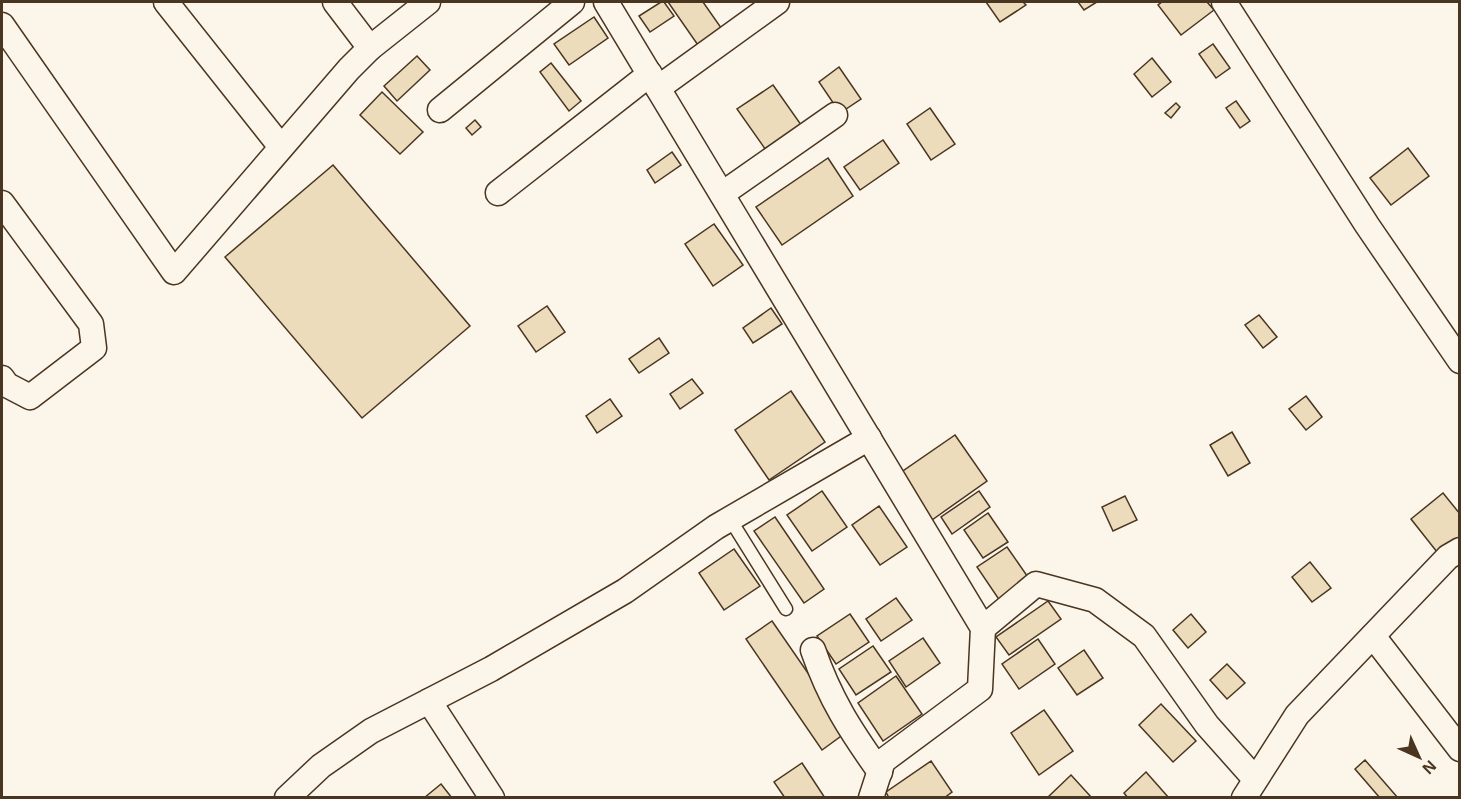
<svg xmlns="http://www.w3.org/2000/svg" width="1461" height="799" font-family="Arial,sans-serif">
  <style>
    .building { fill: #ecdcbc; stroke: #4a3520; stroke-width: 1.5 }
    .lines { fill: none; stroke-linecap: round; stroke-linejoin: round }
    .lane-casing { stroke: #4a3520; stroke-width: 15 }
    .street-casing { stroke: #4a3520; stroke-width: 27 }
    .lane { stroke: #fbf6e9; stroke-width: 12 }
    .street { stroke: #fbf6e9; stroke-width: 24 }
  </style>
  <rect width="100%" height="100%" fill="#fbf6e9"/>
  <!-- building -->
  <g class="building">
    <path d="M 661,2 L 664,2 L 674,16 L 650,32 L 639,16 Z"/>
    <path d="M 668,2 L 703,2 L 724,32 L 700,48 Z"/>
    <path d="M 986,2 L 1023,2 L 1026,5 L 1000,22 Z"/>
    <path d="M 1078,2 L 1097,2 L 1084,10 Z"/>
    <path d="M 1162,2 L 1207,2 L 1214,10 L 1181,35 L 1158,5 Z"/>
    <path d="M 594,17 L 608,38 L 569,65 L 554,44 Z"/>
    <path d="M 1213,44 L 1230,68 L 1216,78 L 1199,54 Z"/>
    <path d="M 417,56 L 430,70 L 397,101 L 384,86 Z"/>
    <path d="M 1152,58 L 1171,82 L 1152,97 L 1134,74 Z"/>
    <path d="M 551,63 L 581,101 L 569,111 L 540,72 Z"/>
    <path d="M 839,67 L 861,99 L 840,113 L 819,82 Z"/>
    <path d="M 773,85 L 804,129 L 768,153 L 737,109 Z"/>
    <path d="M 382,92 L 423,132 L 400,154 L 360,115 Z"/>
    <path d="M 1236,101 L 1250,121 L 1240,128 L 1226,108 Z"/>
    <path d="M 1176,103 L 1180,107 L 1171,118 L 1165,113 Z"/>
    <path d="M 930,108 L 955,144 L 931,160 L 907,124 Z"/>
    <path d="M 475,120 L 481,127 L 472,135 L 466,128 Z"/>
    <path d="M 883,140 L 899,163 L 860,190 L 844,167 Z"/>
    <path d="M 1408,148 L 1429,176 L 1391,205 L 1370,178 Z"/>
    <path d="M 672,152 L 681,165 L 655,183 L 647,170 Z"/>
    <path d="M 828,158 L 853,196 L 782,245 L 756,207 Z"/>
    <path d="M 333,165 L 470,326 L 362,418 L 225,257 Z"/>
    <path d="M 714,224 L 743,265 L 713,286 L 685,244 Z"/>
    <path d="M 547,306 L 565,332 L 536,352 L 518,326 Z"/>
    <path d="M 771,308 L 782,324 L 753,343 L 743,328 Z"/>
    <path d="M 1259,315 L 1277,337 L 1263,348 L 1245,325 Z"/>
    <path d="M 659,338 L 669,353 L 639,373 L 629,359 Z"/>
    <path d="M 692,379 L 703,393 L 680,409 L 670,394 Z"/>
    <path d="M 791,391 L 825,442 L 769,480 L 735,430 Z"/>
    <path d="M 1306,396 L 1322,417 L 1306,430 L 1289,409 Z"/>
    <path d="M 610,399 L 622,416 L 597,433 L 586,416 Z"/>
    <path d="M 1232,432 L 1250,463 L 1228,476 L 1210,445 Z"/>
    <path d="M 955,435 L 987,481 L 932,520 L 900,473 Z"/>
    <path d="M 822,491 L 847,527 L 812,551 L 787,515 Z"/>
    <path d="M 979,491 L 990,507 L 952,534 L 941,517 Z"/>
    <path d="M 1443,493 L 1460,514 L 1460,543 L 1441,557 L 1411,519 Z"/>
    <path d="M 1125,496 L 1137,520 L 1113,531 L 1102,507 Z"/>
    <path d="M 879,506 L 907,547 L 880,565 L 852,525 Z"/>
    <path d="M 988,513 L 1008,542 L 983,558 L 964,530 Z"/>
    <path d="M 775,517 L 824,589 L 804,603 L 754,531 Z"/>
    <path d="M 1007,547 L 1030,580 L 1000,601 L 977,567 Z"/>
    <path d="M 734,549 L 760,586 L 724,610 L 699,573 Z"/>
    <path d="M 1310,562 L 1331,588 L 1312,602 L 1292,577 Z"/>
    <path d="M 896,598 L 912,620 L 881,641 L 866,619 Z"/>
    <path d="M 1048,601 L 1061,619 L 1009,655 L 996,637 Z"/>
    <path d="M 850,614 L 869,642 L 836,664 L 817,636 Z"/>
    <path d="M 1191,614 L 1206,632 L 1188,648 L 1173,630 Z"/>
    <path d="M 772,621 L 848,731 L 822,750 L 746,639 Z"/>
    <path d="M 923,638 L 940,663 L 906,687 L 889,661 Z"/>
    <path d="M 1038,639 L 1055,664 L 1019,689 L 1002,664 Z"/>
    <path d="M 873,646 L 891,672 L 856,695 L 839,669 Z"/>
    <path d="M 1084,650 L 1103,678 L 1077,695 L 1058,668 Z"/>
    <path d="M 1227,664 L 1245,683 L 1227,699 L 1210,680 Z"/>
    <path d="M 896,676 L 922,714 L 883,741 L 858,703 Z"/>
    <path d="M 1161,704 L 1196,741 L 1173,762 L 1139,725 Z"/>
    <path d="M 1044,710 L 1073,751 L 1039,775 L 1011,733 Z"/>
    <path d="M 1365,760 L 1398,798 L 1380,798 L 1355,769 Z"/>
    <path d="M 931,761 L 952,792 L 944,798 L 889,798 L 886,792 Z"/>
    <path d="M 802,763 L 825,798 L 785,798 L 774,782 Z"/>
    <path d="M 1146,772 L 1169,798 L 1128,798 L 1124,793 Z"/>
    <path d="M 1071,775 L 1092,798 L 1047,798 Z"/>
    <path d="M 441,784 L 452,798 L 424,798 Z"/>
  </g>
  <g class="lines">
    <!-- lane casing -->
    <g class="lane-casing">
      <path id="lane" d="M 730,519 L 786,609"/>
    </g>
    <!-- street casing -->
    <g class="street-casing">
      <g id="street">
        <path d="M 166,2 L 281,147"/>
        <path d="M 335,2 L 370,48"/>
        <path d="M 606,2 L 983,628 L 980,689 L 883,761 L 871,798"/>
        <path d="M 1224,2 L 1367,225 L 1460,361"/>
        <path d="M 2,25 L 174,272 L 349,69 L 370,48 L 428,2"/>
        <path d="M 658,88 L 777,2"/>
        <path d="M 440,110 L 572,2"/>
        <path d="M 498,193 L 650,74"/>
        <path d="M 722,194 L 835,115"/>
        <path d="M 2,203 L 91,324 L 94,348 L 30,397 L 7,385 L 2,378"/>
        <path d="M 983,628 L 1036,584 L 1095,600 L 1144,636 L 1207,725 L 1255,779"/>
        <path d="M 1373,636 L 1460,749"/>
        <path d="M 813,650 C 830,699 850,730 880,772"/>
        <path d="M 429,701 L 492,798"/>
        <path d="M 287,798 L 321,766 L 371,731 L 491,669 L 625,591 L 716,527 L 869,438"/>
        <path d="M 1244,798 L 1297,715 L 1448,557 L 1460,550"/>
      </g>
    </g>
    <!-- lane -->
    <use href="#lane" class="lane"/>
    <!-- street -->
    <use href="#street" class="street"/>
  </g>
  <!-- border -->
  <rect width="1461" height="799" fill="none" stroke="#4a3520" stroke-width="6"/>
  <!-- north arrow -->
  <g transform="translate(1419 757) rotate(135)" stroke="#fbf6e9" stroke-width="4.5" paint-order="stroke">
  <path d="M0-4.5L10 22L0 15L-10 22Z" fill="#4a3520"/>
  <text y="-9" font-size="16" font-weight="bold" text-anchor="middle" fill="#4a3520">N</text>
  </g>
</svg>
